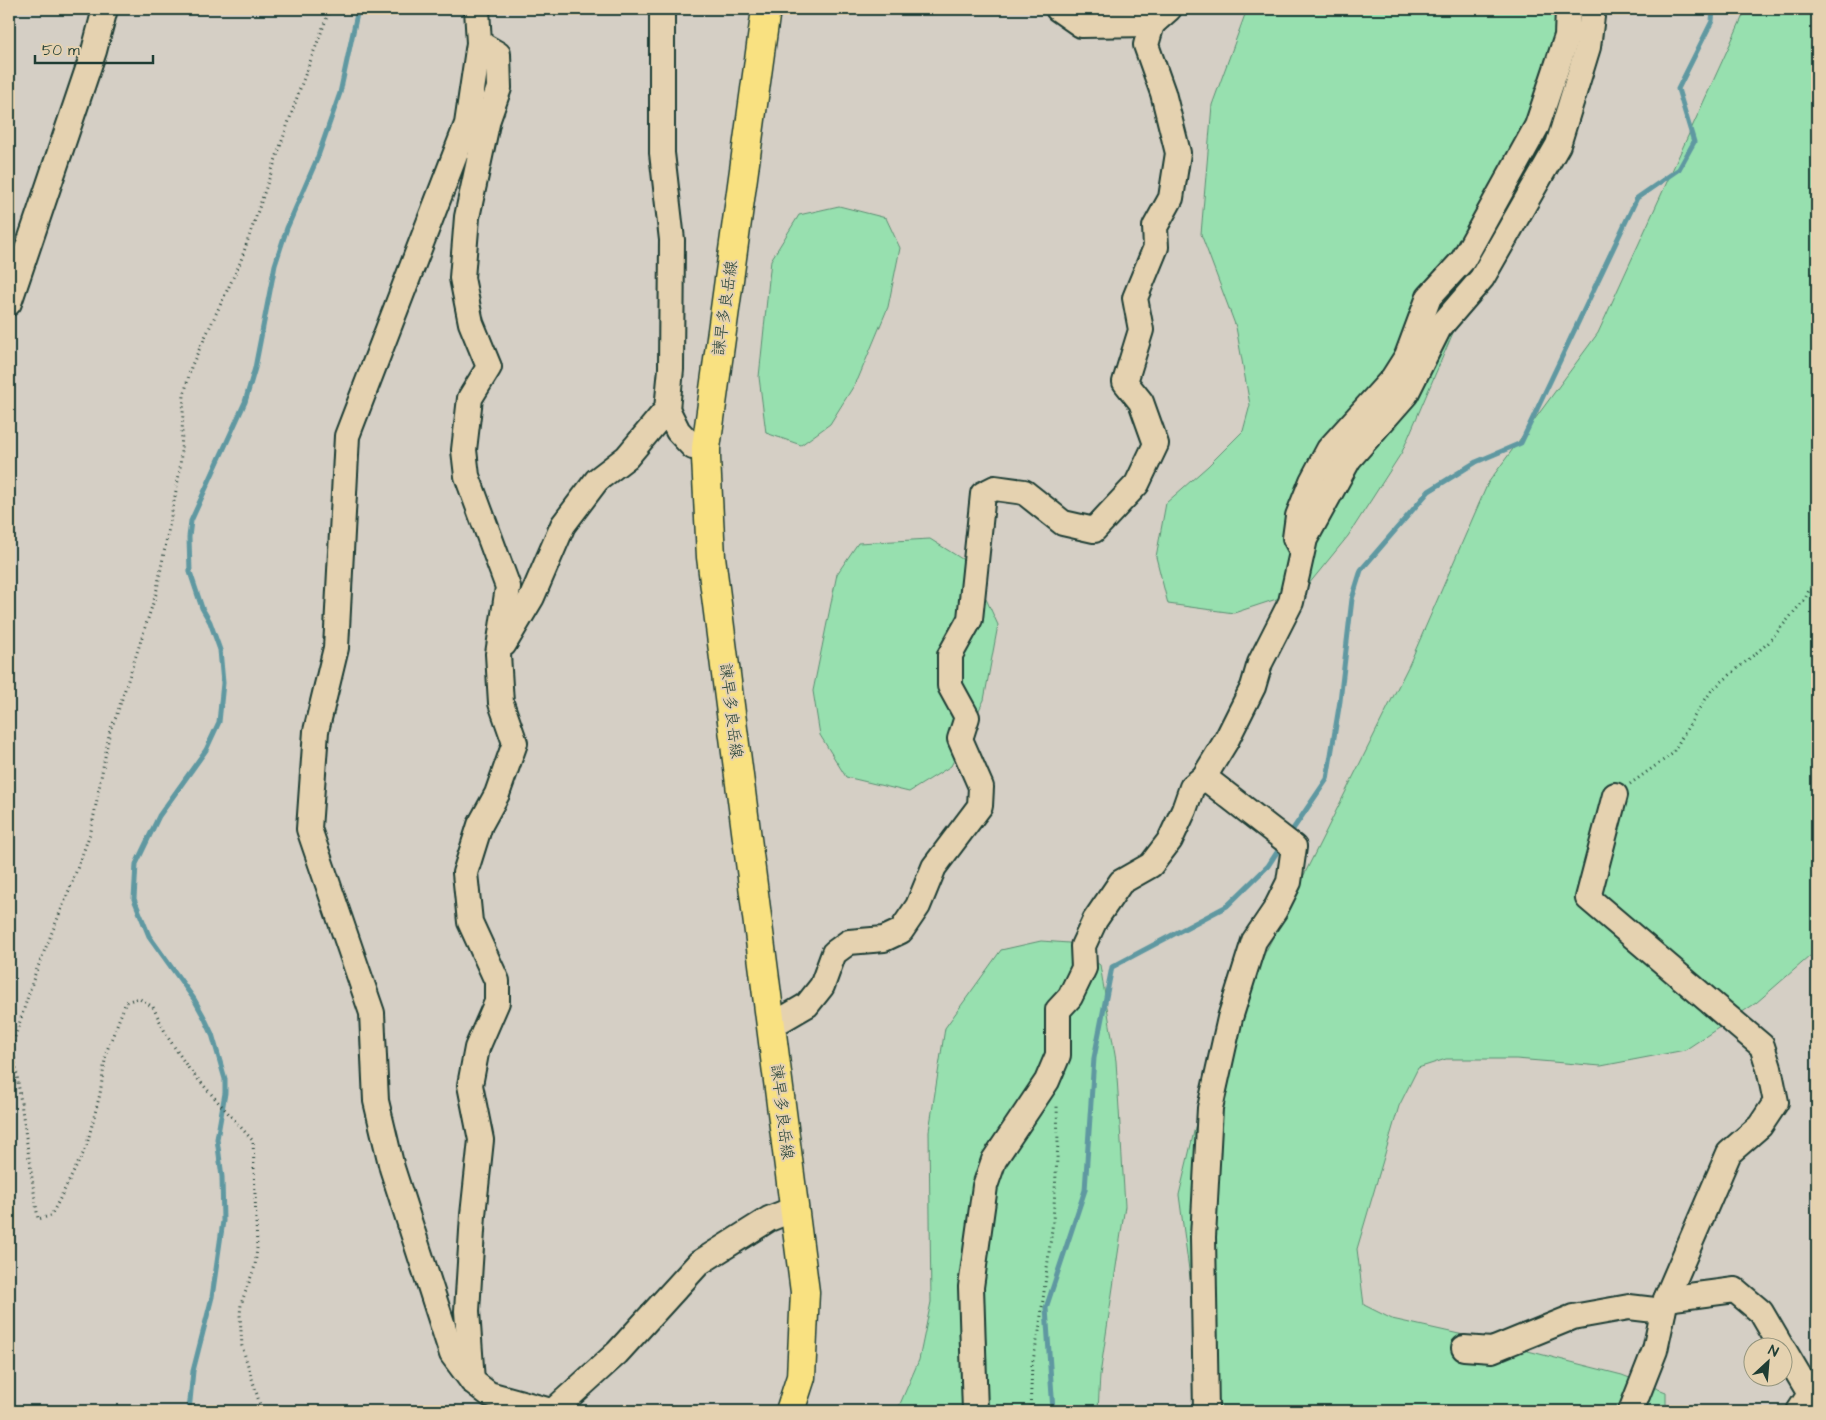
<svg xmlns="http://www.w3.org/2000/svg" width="1826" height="1420" font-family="'Architects Daughter','Klee One',sans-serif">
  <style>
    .green { fill: #97e0af; stroke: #5b8e72 }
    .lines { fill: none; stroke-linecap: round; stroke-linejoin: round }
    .stream { stroke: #5f98a1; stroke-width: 5 }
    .minor-casing { stroke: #1f3d34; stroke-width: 28 }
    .major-casing { stroke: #1f3d34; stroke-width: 31 }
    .path { stroke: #1f3d34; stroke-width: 3; stroke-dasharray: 1 4; stroke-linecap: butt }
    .minor { stroke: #e5d2b0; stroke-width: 24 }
    .major { stroke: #f9e181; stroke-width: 28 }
    .labels { text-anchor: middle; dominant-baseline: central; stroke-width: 4; stroke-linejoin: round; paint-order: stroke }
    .street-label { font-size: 16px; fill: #1f3d34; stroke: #e5d2b0 }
  </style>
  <rect width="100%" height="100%" fill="#d5cfc5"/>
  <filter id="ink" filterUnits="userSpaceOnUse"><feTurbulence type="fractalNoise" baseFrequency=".02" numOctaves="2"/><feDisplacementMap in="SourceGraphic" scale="10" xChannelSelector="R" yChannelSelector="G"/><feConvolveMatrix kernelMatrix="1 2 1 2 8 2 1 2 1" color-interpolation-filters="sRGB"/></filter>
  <g filter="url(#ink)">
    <!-- green -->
    <g class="green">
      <path d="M 1247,9 L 1581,9 L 1470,293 L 1402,452 L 1348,536 L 1304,590 L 1234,613 L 1168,604 L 1156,557 L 1166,503 L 1208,466 L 1243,431 L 1250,405 L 1236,327 L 1201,234 L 1212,105 Z"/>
      <path d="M 1746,9 L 1817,9 L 1817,950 L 1756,1003 L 1685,1050 L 1601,1066 L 1516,1059 L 1446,1059 L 1418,1068 L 1399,1106 L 1357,1249 L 1364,1305 L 1392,1319 L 1477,1338 L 1622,1375 L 1666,1392 L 1666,1411 L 1214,1411 L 1200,1352 L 1179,1195 L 1205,1085 L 1266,951 L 1409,665 L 1488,483 L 1598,333 Z"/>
      <path d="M 839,206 L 886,218 L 900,248 L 888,307 L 858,379 L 830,424 L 801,445 L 766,433 L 759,377 L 771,260 L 799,215 Z"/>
      <path d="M 930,539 L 970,564 L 998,625 L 984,700 L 951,766 L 909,792 L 846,777 L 820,735 L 813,691 L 837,574 L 858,543 Z"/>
      <path d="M 1041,941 L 1069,943 L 1100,965 L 1116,1061 L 1125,1206 L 1100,1375 L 1098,1411 L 897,1411 L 919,1360 L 931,1302 L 929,1131 L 945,1028 L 1001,950 Z"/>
    </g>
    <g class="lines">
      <!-- stream -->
      <g class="stream">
        <path d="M 1289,835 L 1327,779 L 1340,701 L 1352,599 L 1361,570 L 1429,491 L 1476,462 L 1521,443 L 1637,198 L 1679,169 L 1694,142 L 1678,89 L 1712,21 L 1713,9"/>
        <path d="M 189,1411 L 193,1371 L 212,1297 L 223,1221 L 222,1177 L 217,1139 L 225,1093 L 225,1079 L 212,1034 L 204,1017 L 194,999 L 149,936 L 134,899 L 136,864 L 159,816 L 206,750 L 219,722 L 223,683 L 220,650 L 210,622 L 202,608 L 190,572 L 189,537 L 191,521 L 245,402 L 255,368 L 275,265 L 287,228 L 317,159 L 340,93 L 358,9"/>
        <path d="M 1053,1411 L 1046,1308 L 1085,1190 L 1094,1058 L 1112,967 L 1227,906 L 1268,866 L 1281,846"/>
      </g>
      <!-- minor casing -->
      <g class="minor-casing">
        <g id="minor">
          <path d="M 477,9 L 479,43 L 467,124 L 347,436 L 336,648 L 316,731 L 309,829 L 372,1013 L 376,1101 L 392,1168 L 452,1354 L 472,1381 L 489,1394 L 551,1411"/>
          <path d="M 662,9 L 662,153 L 672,240 L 671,369 L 667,409"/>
          <path d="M 1058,9 L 1081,25 L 1152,24 L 1169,9"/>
          <path d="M 9,303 L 94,51 L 105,9"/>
          <path d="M 1301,549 L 1295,538 L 1298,516 L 1312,481 L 1329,449 L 1393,378 L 1407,356 L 1429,297 L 1463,260 L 1537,126 L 1567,36 L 1568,9"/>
          <path d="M 504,644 L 532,597 L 563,525 L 597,480 L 627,457 L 667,409 L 678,431 L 693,447 L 706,448"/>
          <path d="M 1204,777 L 1294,847 L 1289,882 L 1275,910 L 1254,941 L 1230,1018 L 1210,1108 L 1203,1237 L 1206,1411"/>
          <path d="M 1615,795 L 1588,898 L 1762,1046 L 1769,1068 L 1776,1102 L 1760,1126 L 1729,1153 L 1666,1299 L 1655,1350 L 1631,1411"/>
          <path d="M 771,1026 L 807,1005 L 822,986 L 834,953 L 849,942 L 884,939 L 901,931 L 918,906 L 934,867 L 980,806 L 981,787 L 960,739 L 967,717 L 950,686 L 950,655 L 970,619 L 983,494 L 995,488 L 1024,492 L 1063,523 L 1094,530 L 1137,484 L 1156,444 L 1141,402 L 1125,382 L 1141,330 L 1135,298 L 1156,247 L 1155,227 L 1171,198 L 1178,153 L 1163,93 L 1146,45 L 1152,24 L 1150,9"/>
          <path d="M 1666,1299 L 1735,1290 L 1761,1312 L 1782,1348"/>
          <path d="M 1464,1348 L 1492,1350 L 1573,1317 L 1629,1307 L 1663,1311"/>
          <path d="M 1784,1350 L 1810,1394 L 1799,1411"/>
          <path d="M 472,1381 L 467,1311 L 473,1215 L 481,1140 L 470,1085 L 477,1048 L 497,1002 L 497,981 L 470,922 L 465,873 L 480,825 L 497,794 L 515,743 L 501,703 L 498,654 L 508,587 L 467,476 L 464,450 L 470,398 L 489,367 L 471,323 L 462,278 L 467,217 L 488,119 L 499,88 L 498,54 L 479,43"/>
          <path d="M 553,1411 L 617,1353 L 699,1263 L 769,1219 L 794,1209"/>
          <path d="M 975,1411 L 971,1287 L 985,1186 L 994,1160 L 1047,1081 L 1058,1055 L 1058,1010 L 1070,997 L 1084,968 L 1083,946 L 1095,920 L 1121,882 L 1151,865 L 1170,840 L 1184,810 L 1192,787 L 1204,777 L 1226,741 L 1253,687 L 1260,663 L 1291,602 L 1305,539 L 1349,459 L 1406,394 L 1439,328 L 1482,278 L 1558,145 L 1588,47 L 1593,9"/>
        </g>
      </g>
      <!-- major casing -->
      <g class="major-casing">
        <path id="major" d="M 766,9 L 706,448 L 706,458 L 711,557 L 805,1292 L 801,1377 L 790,1411"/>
      </g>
      <!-- path -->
      <g class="path">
        <path d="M 1630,784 L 1672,754 L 1697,712 L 1712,690 L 1768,643 L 1805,599 L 1817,573"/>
        <path d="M 13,1048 L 38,1219 L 51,1216 L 86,1148 L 100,1094 L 106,1053 L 126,1002 L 138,998 L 153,1007 L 167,1036 L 189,1069 L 253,1141 L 257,1248 L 255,1266 L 241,1304 L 240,1315 L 242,1346 L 262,1411"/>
        <path d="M 9,1056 L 35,974 L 70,888 L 91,831 L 110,730 L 116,717 L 156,594 L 180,470 L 184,395 L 191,367 L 240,263 L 302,83 L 330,9"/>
        <path d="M 1030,1411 L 1032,1365 L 1039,1331 L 1053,1221 L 1058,1143 L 1057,1106"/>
      </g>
      <!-- minor -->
      <use href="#minor" class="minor"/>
      <!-- major -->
      <use href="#major" class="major"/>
    </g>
  </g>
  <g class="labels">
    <!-- street labels -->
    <g class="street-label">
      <text transform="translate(725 308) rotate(-82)">諫早多良岳線</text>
      <text transform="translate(731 711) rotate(83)">諫早多良岳線</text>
      <text transform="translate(782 1112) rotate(83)">諫早多良岳線</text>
    </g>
  </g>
  <!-- margin -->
  <rect width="1826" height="1420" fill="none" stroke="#e5d2b0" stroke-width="30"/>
  <rect x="15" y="15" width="1796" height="1390" fill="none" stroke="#1f3d34" stroke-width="2" filter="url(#ink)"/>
  <!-- north arrow -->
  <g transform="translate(1768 1362) rotate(26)"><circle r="24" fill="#e5d2b0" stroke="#96967e"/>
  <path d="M0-4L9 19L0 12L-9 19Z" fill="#1f3d34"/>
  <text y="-8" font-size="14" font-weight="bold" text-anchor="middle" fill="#1f3d34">N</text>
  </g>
  <!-- scale -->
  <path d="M35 55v8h118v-8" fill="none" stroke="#1f3d34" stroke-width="2.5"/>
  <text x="42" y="55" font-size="15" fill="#1f3d34" stroke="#e5d2b0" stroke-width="4" paint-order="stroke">50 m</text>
</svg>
